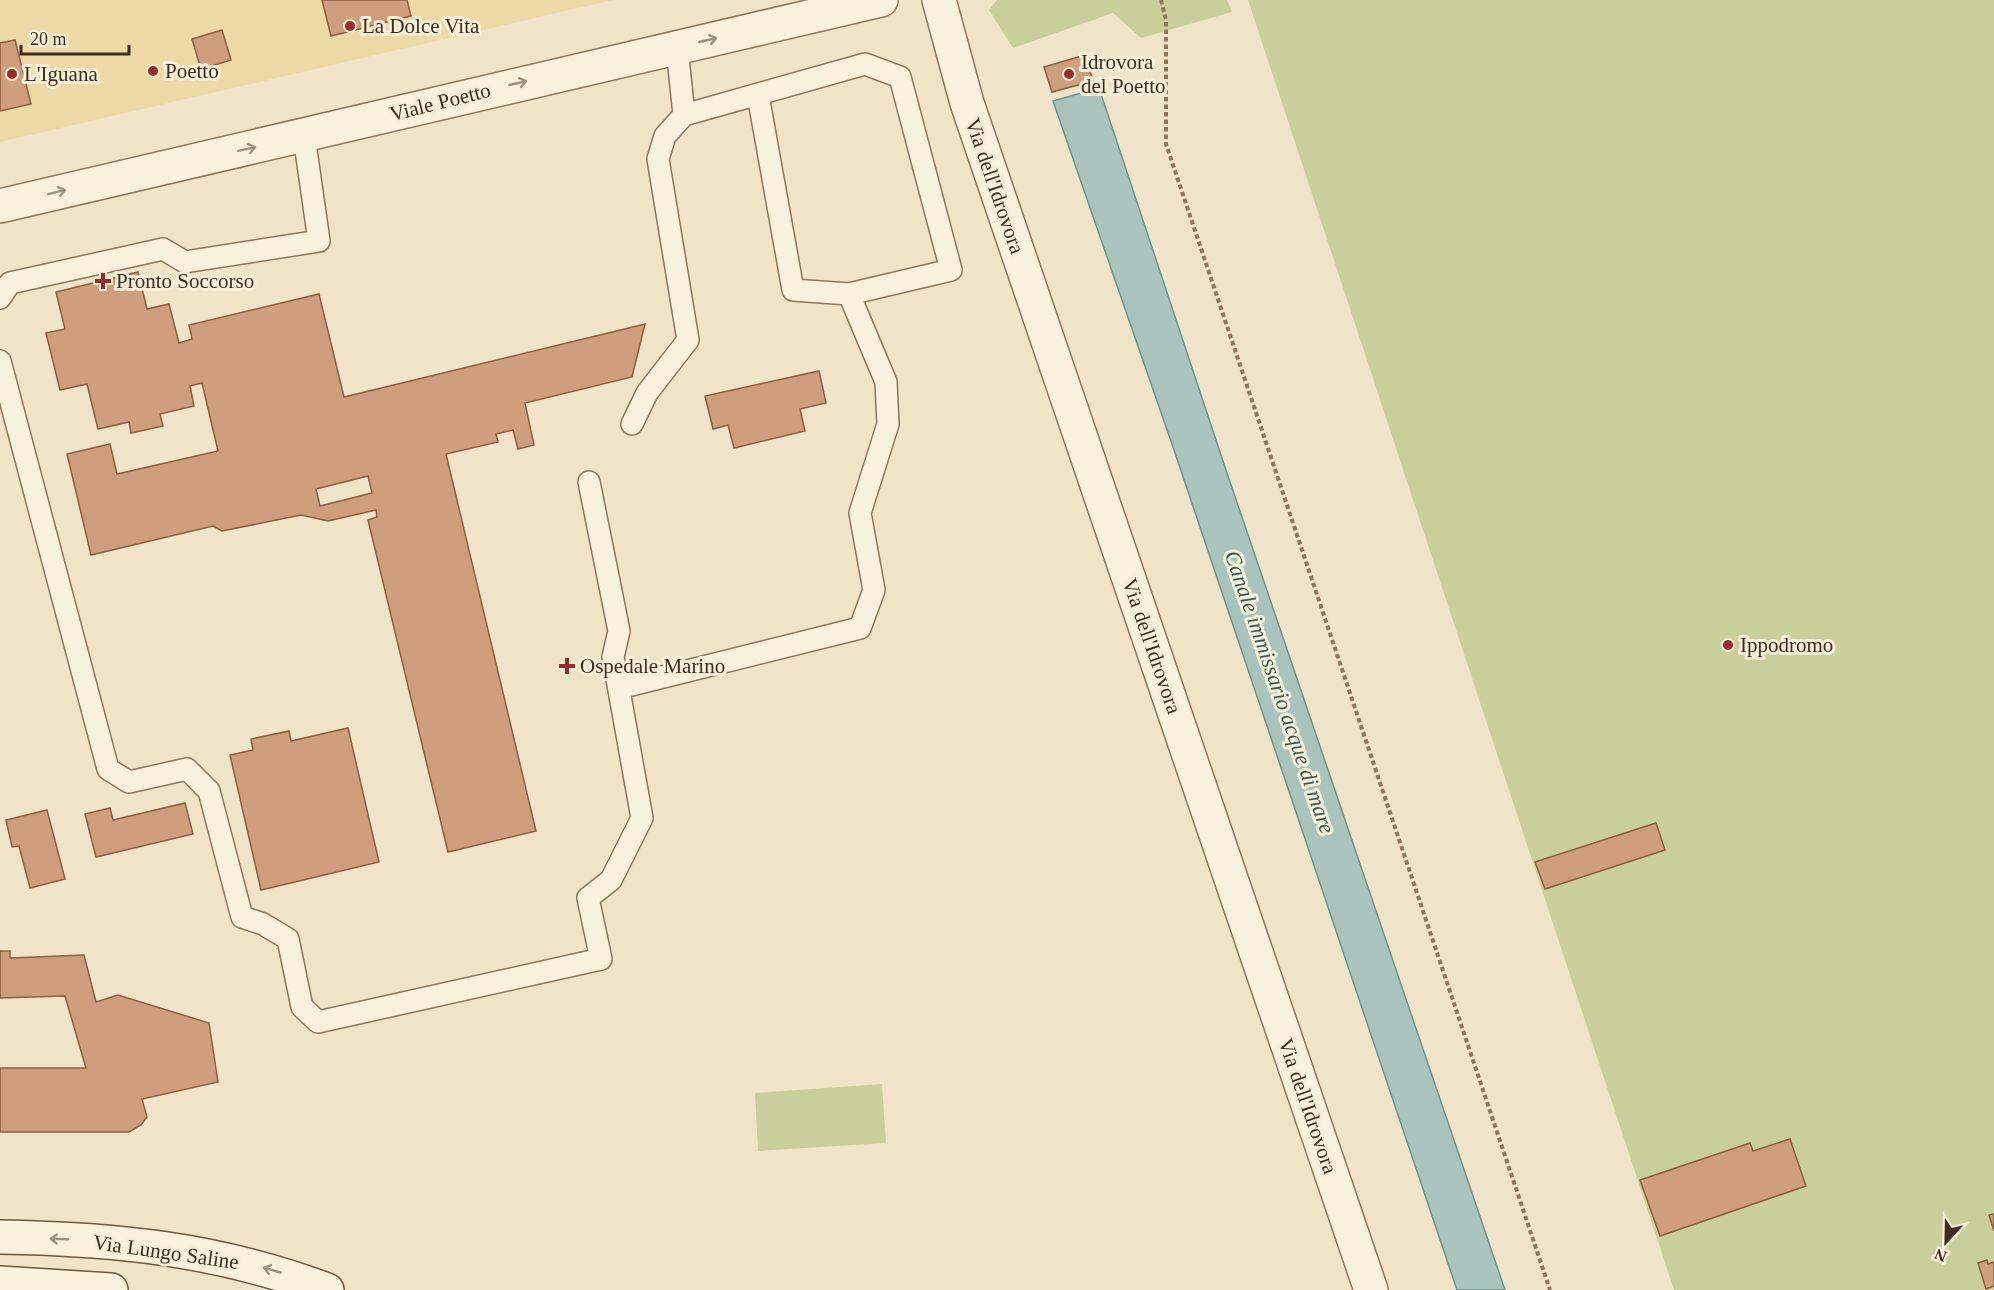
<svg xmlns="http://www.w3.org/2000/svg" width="1994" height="1290" font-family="Georgia,serif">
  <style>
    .green { fill: #c9cf9b }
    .sand { fill: #ecd9a5 }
    .water { fill: #a9c4bc; stroke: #6f938a; stroke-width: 1.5 }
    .building { fill: #cf9f7d; stroke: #8d5f41; stroke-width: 1.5; fill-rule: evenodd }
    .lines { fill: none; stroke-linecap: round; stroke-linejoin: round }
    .service-casing { stroke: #8d765c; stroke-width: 24 }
    .minor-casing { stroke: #8d765c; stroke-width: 36 }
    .secondary-casing { stroke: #6f573f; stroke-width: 36 }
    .path { stroke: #8d765c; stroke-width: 4; stroke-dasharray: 4.5 3; stroke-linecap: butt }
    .service { stroke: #faf1dc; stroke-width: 21 }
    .minor { stroke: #faf1dc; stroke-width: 33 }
    .secondary { stroke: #faf1dc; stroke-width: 33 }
    .oneway { stroke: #9c907e }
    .poi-dot { fill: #9e2a2b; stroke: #f7eed8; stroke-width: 2 }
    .labels { text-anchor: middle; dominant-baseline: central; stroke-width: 6; stroke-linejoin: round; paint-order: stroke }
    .poi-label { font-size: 21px; fill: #3d2e20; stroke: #f7eed8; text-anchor: start }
    .street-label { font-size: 21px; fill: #3d2e20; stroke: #f7eed8 }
    .water-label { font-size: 22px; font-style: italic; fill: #2f5d5a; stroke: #f7eed8 }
  </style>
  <rect width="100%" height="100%" fill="#f0e4c8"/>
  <!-- green -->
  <g class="green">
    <path d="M 997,0 L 1227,0 L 1232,12 L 1141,38 L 1113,13 L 1013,48 L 989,10 Z"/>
    <path d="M 1248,0 L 1994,0 L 1994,1290 L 1674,1290 Z"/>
    <path d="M 882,1084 L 886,1143 L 758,1151 L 755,1093 Z"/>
  </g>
  <!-- sand -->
  <path class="sand" d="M 0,0 L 613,0 L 0,142 Z"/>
  <!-- water -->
  <path class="water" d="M 1099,88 L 1227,473 L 1505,1290 L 1457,1290 L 1174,450 L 1053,101 Z"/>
  <!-- building -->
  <g class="building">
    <path d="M 322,0 L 407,0 L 411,16 L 331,36 Z"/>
    <path d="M 222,30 L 231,60 L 201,69 L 192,39 Z"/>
    <path d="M 15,40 L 31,104 L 0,111 L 0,43 Z"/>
    <path d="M 1085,55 L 1093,81 L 1052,92 L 1044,67 Z"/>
    <path d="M 138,272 L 147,309 L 169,304 L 179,343 L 192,339 L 189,325 L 319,294 L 344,397 L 645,324 L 632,377 L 525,403 L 534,445 L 518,449 L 513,430 L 496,434 L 498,442 L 446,454 L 536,831 L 448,852 L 368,520 L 377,517 L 376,510 L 328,521 L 301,515 L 222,531 L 213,526 L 91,555 L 67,454 L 110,444 L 117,474 L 218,451 L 202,383 L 190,386 L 194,406 L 160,414 L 163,426 L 131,433 L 129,422 L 98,429 L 87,384 L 60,390 L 46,333 L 65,329 L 56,292 ZM 368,476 L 372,493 L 320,506 L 316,489 Z"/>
    <path d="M 819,371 L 826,403 L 800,409 L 805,431 L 734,448 L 728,425 L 713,429 L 705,396 Z"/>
    <path d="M 348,728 L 379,862 L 261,890 L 230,755 L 253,750 L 251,739 L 289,731 L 291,741 Z"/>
    <path d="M 185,803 L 193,834 L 96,857 L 85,814 L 110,808 L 113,820 Z"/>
    <path d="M 47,810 L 65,879 L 30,888 L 19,846 L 12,847 L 6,820 Z"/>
    <path d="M 1656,823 L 1665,850 L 1545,889 L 1535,862 Z"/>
    <path d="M 0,951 L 10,951 L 10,958 L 84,955 L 96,1002 L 118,995 L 209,1023 L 218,1082 L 142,1099 L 147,1117 L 141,1125 L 129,1132 L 0,1132 L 0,1068 L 86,1068 L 65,996 L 0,998 Z"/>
    <path d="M 1790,1139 L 1806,1186 L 1660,1236 L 1640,1180 L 1750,1143 L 1753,1151 Z"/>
    <path d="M 1994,1214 L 1994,1231 L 1989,1215 Z"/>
    <path d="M 1987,1260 L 1988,1264 L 1994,1262 L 1994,1286 L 1986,1289 L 1978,1263 Z"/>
  </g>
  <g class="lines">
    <!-- service casing -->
    <g class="service-casing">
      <g id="service">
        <path d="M 677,48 L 684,115"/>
        <path d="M 0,298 L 10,283 L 163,249 L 185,262 L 319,241 L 304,136"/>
        <path d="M 0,361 L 108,769 L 129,782 L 187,769 L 209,791 L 242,917 L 263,924 L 288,939 L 302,1007 L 318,1022 L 601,959 L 588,898 L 611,880 L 642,818 L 613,657 L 619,631 L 589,482"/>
        <path d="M 632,424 L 647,393 L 688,340 L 658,159 L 665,136 L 684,115 L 865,64 L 900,77 L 951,270 L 849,294 L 793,290 L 758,95"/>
        <path d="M 619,688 L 860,628 L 874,590 L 860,513 L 888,424 L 886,382 L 849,294"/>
      </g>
    </g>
    <!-- minor casing -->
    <g class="minor-casing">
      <g id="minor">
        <path d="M 939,0 L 967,103 L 1371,1290"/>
        <path d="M 0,206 L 881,0"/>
      </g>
    </g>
    <!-- secondary casing -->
    <g class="secondary-casing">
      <g id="secondary">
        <path d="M 0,1237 C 117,1239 217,1249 327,1290"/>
        <path d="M 0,1283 L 111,1290"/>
      </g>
    </g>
    <!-- path -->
    <path class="path" d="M 1161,0 L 1166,20 L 1166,144 L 1550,1290"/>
    <!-- service -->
    <use href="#service" class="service"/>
    <!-- minor -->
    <use href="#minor" class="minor"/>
    <!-- secondary -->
    <use href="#secondary" class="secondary"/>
  </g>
  <!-- one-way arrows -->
  <defs><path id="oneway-shaft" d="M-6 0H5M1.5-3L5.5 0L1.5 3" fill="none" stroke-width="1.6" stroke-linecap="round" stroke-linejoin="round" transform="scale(1.5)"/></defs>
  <g class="oneway">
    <use href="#oneway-shaft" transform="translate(708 40) rotate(-13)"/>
    <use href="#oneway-shaft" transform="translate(518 83) rotate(-13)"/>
    <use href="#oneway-shaft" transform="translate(247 149) rotate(-12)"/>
    <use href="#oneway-shaft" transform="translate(57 192) rotate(-14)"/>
    <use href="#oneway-shaft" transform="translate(59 1239) rotate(-178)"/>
    <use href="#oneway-shaft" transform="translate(272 1270) rotate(-164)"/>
  </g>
  <!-- markers -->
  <g class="poi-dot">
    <circle cx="350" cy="26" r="6"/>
    <circle cx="153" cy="71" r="6"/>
    <circle cx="12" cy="74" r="6"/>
    <circle cx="1069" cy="74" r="6"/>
    <path d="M100 272h6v6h6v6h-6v6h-6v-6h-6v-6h6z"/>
    <circle cx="1728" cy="645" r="6"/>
    <path d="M564 657h6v6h6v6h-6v6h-6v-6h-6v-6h6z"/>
  </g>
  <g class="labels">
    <!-- poi labels -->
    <g class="poi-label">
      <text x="362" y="26">La Dolce Vita</text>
      <text x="1081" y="62">Idrovora<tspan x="1081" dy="24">del Poetto</tspan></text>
      <text x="165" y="71">Poetto</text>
      <text x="24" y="74">L'Iguana</text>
      <text x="116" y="281">Pronto Soccorso</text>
      <text x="1740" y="645">Ippodromo</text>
      <text x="580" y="666">Ospedale Marino</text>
    </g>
    <!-- street labels -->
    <g class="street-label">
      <text transform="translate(440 102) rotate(-14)">Viale Poetto</text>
      <text transform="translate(995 186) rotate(71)">Via dell'Idrovora</text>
      <text transform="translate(1152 646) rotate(71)">Via dell'Idrovora</text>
      <text transform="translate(1308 1106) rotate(71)">Via dell'Idrovora</text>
      <text transform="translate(166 1252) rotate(8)">Via Lungo Saline</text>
    </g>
    <!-- water labels -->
    <g class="water-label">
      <text transform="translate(1280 692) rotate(71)">Canale immissario acque di mare</text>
    </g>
  </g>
  <!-- north arrow -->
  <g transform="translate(1946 1242) rotate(202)" stroke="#f7eed8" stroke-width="4.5" paint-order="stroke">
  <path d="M0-4.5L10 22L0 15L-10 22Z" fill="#3d2e20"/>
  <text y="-9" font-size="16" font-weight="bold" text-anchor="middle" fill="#3d2e20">N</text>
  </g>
  <!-- scale -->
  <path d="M21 45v9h108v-9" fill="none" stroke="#3d2e20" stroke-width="3"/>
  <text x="30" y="45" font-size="18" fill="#3d2e20" stroke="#f7eed8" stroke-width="4.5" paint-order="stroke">20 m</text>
</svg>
